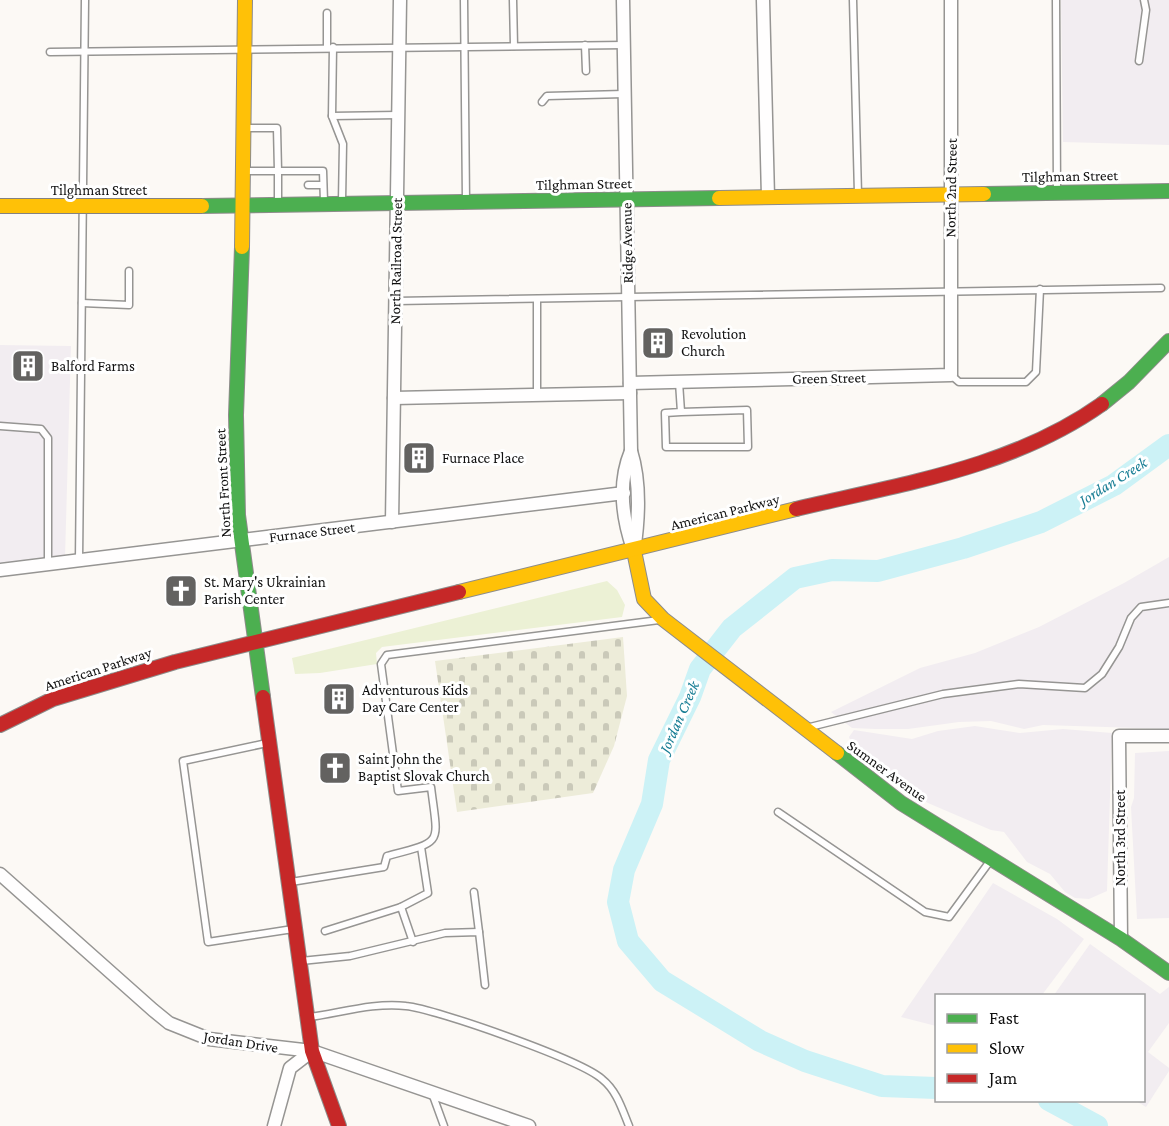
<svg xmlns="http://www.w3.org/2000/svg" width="1169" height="1126" font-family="'Crimson Pro',serif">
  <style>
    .industrial { fill: #f2edf1 }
    .grass { fill: #ecf1d5 }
    .cemetery { fill: url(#cemetery-stones) }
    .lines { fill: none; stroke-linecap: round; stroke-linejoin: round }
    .river { stroke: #ccf2f6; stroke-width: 22 }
    .lane-casing { stroke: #969593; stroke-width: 9 }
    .street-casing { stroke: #969593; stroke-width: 15 }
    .fast-casing { stroke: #8d8c8a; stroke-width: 16 }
    .slow-casing { stroke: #8d8c8a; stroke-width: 16 }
    .jam-casing { stroke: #8d8c8a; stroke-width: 16 }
    .lane { stroke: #fffefe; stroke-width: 6 }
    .street { stroke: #fffefe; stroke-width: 12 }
    .fast { stroke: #4caf50; stroke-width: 14 }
    .slow { stroke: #ffc107; stroke-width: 14 }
    .jam { stroke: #c62828; stroke-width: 14 }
    .slow-bridge-casing { stroke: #848280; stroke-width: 16; stroke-linecap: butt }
    .slow-bridge { stroke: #ffc107; stroke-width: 14 }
    .labels { text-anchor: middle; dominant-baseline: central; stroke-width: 6; stroke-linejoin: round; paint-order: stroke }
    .street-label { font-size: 15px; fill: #101010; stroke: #fff }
    .poi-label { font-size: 15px; fill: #101010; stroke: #fff; text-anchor: start }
    .water-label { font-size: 16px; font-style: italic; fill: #177d94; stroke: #fff }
  </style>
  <defs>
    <pattern id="cemetery-stones" width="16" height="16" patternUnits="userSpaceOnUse" patternTransform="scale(1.5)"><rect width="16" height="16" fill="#edecd9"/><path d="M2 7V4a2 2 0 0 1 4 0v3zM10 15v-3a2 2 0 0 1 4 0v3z" fill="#cac9b9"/></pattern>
  </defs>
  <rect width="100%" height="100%" fill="#fcf9f5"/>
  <!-- industrial -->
  <g class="industrial">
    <path d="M 1061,0 L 1169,0 L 1169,145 L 1063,142 Z"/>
    <path d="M 0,345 L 71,346 L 65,558 L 0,563 Z"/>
    <path d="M 1169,557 L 1169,729 L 1043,725 L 1024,729 L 991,721 L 959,722 L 908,729 L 875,729 L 852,728 L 831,712 L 920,668 L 975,653 L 1039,627 L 1124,583 Z"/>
    <path d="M 975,726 L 1020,733 L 1063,729 L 1112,733 L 1107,891 L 1089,899 L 1075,898 L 1065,892 L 1050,874 L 1027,862 L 1004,832 L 991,830 L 928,803 L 878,772 L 854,750 L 849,737 L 854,730 L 912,739 L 938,731 Z"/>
    <path d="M 1169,751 L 1169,918 L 1137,919 L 1131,807 L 1134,798 L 1135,753 Z"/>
    <path d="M 993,883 L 1057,919 L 1084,939 L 1042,995 L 936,996 L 936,1026 L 901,1017 Z"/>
    <path d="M 1090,944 L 1160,994 L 1169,987 L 1169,1023 L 1148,1052 L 1169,1068 L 1169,1071 L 1146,1107 L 1136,1101 L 1144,1100 L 1144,996 L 1054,995 Z"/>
  </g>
  <!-- grass -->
  <path class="grass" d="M 607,581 L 617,590 L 625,605 L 622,617 L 382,647 L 376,653 L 377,664 L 320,673 L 295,674 L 292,658 Z"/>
  <!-- cemetery -->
  <path class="cemetery" d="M 623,637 L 627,696 L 614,746 L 593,793 L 457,812 L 435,661 Z"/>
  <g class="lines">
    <!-- river -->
    <g class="river">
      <path d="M 936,1088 L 882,1086 L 805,1061 L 760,1041 L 662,981 L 628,941 L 618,902 L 624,870 L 652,804 L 659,760 L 690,697 L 700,669 L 732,628 L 795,578 L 832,570 L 878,571 L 963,548 L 1041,522 L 1114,485 L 1169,445"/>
      <path d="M 1049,1100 L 1097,1126"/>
    </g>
    <!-- lane casing -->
    <g class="lane-casing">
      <g id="lane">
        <path d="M 464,0 L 466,201"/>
        <path d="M 513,0 L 514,46"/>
        <path d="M 853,0 L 858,194"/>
        <path d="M 1056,0 L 1057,191"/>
        <path d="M 327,13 L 327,48"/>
        <path d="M 585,45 L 586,71"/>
        <path d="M 333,47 L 332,116 L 343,144 L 342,201"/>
        <path d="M 50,52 L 624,45"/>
        <path d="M 1139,61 L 1146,10 L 1144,0"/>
        <path d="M 542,102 L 547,96 L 624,94"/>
        <path d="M 332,116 L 398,115"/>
        <path d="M 245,128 L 277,128 L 278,171 L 246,171"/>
        <path d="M 308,185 L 323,185"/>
        <path d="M 278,202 L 278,171 L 323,171 L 324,202"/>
        <path d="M 396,301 L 1161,288"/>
        <path d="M 82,303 L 129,305 L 129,271"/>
        <path d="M 951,375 L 959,382 L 1026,382 L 1036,372 L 1040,289"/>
        <path d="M 679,382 L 681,412 L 665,413 L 666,447 L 748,447 L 747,410 L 681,412"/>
        <path d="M 537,395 L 537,299"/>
        <path d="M 0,426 L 41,429 L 48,438 L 48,564"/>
        <path d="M 79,560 L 85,0"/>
        <path d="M 806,728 L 943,694 L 1019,684 L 1085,688 L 1102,674 L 1119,647 L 1131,618 L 1141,607 L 1169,603"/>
        <path d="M 267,743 L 183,761 L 208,942 L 293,929"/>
        <path d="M 778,812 L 925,912 L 949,917 L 990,861"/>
        <path d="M 291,882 L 384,867 L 387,856 C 445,841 438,845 431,787 L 398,791 L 381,664 L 387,655 L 659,620"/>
        <path d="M 474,892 L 479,932"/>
        <path d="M 401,907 L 428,893 L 421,847"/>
        <path d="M 325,931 L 401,907 L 413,942"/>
        <path d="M 301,961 L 350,956 L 445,933 L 479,932 L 485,985"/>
        <path d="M 310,1017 C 340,1013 375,1002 406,1006 C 436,1009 581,1060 602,1079 C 617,1091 622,1109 629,1126"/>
        <path d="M 432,1093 L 444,1126"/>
      </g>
    </g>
    <!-- street casing -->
    <g class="street-casing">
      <g id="street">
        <path d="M 623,0 L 631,451 C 641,483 639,518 634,551"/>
        <path d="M 763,0 L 768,197"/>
        <path d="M 630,383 L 951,375 L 951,0"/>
        <path d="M 394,398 L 630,393"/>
        <path d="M 631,451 C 618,482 622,517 633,549"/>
        <path d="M 392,522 L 400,0"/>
        <path d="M 0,570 L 624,493"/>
        <path d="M 0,874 L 153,1010 L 169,1023 L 209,1039 L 312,1051 L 529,1126"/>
        <path d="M 1121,939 L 1119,736 L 1169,736"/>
        <path d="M 274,1126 L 290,1068 L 312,1051"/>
      </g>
    </g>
    <!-- fast casing -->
    <g class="fast-casing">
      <g id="fast">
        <path d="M 984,194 L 1169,191"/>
        <path d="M 202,206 L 719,198"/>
        <path d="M 242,247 L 236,415 L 238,515 L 263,697"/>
        <path d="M 1102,404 L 1129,382 L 1169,341"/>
        <path d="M 837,753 L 901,803 L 1121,939 L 1169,973"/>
      </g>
    </g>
    <!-- slow casing -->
    <g class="slow-casing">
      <g id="slow">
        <path d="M 719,198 L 984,194"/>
        <path d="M 242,247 L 245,0"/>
        <path d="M 634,551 L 644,599 L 663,619 L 837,753"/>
        <path d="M 459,592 L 796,509"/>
      </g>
    </g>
    <!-- jam casing -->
    <g class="jam-casing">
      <g id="jam">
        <path d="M 796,509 C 900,484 1012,468 1102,404"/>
        <path d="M 263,697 L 312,1051 L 339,1126"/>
        <path d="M 0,725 L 53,699 L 175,662 L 459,592"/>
      </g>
    </g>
    <!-- lane -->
    <use href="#lane" class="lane"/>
    <!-- street -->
    <use href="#street" class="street"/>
    <!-- fast -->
    <use href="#fast" class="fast"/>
    <!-- slow -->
    <use href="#slow" class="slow"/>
    <!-- jam -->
    <use href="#jam" class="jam"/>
    <!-- slow-bridge casing -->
    <g class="slow-bridge-casing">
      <path id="slow-bridge" d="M 0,206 L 202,206"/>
    </g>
    <!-- slow-bridge -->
    <use href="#slow-bridge" class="slow-bridge"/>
  </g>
  <!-- icons -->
  <defs>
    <g id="building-square" transform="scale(1.725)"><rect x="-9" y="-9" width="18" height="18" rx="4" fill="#636260" stroke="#fff"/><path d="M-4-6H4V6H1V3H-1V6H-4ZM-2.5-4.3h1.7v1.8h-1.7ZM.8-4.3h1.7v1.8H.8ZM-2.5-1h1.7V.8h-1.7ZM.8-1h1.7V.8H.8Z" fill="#fff"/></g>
    <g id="church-square" transform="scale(1.725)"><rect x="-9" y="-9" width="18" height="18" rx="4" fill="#636260" stroke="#fff"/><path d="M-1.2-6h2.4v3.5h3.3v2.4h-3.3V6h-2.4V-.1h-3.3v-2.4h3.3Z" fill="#fff"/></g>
  </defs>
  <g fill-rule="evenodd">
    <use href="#building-square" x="658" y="343"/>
    <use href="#building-square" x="28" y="366"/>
    <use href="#building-square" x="419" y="458"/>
    <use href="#church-square" x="181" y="591"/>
    <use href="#building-square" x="339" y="699"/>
    <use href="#church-square" x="335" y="768"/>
  </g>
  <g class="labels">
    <!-- street labels -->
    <g class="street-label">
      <text transform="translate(1070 176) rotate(-1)">Tilghman Street</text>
      <text transform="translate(584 184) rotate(-1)">Tilghman Street</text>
      <text transform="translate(951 188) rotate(-89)">North 2nd Street</text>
      <text x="99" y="190">Tilghman Street</text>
      <text transform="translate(627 243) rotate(-91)">Ridge Avenue</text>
      <text transform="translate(396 261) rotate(-89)">North Railroad Street</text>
      <text transform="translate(829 378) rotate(-1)">Green Street</text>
      <text transform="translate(223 483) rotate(-93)">North Front Street</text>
      <text transform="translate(725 512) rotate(-14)">American Parkway</text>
      <text transform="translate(312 532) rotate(-7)">Furnace Street</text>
      <text transform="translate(98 669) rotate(-18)">American Parkway</text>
      <text transform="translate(887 771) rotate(36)">Sumner Avenue</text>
      <text transform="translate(1120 838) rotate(-90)">North 3rd Street</text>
      <text transform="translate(241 1042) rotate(9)">Jordan Drive</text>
    </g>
    <!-- poi labels -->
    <g class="poi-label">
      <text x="681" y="334">Revolution<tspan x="681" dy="17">Church</tspan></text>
      <text x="51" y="366">Balford Farms</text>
      <text x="442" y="458">Furnace Place</text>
      <text x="204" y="582">St. Mary's Ukrainian<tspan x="204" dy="17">Parish Center</tspan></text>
      <text x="362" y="690">Adventurous Kids<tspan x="362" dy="17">Day Care Center</tspan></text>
      <text x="358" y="759">Saint John the<tspan x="358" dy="17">Baptist Slovak Church</tspan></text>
    </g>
    <!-- water labels -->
    <g class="water-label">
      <text transform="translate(1113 481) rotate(-32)">Jordan Creek</text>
      <text transform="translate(679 717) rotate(-66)">Jordan Creek</text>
    </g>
  </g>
  <!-- legend -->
  <rect x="935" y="994" width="210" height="108" fill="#ffffff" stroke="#9f9f9f" stroke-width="1.5"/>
  <rect x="947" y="1014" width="30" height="9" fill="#4caf50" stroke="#9f9f9f" stroke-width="1.5"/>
  <text x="989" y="1024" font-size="18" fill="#101010">Fast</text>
  <rect x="947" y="1044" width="30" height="9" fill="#ffc107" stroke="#9f9f9f" stroke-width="1.5"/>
  <text x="989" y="1054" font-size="18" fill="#101010">Slow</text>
  <rect x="947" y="1074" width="30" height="9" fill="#c62828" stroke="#9f9f9f" stroke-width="1.5"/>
  <text x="989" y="1084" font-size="18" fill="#101010">Jam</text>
</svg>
